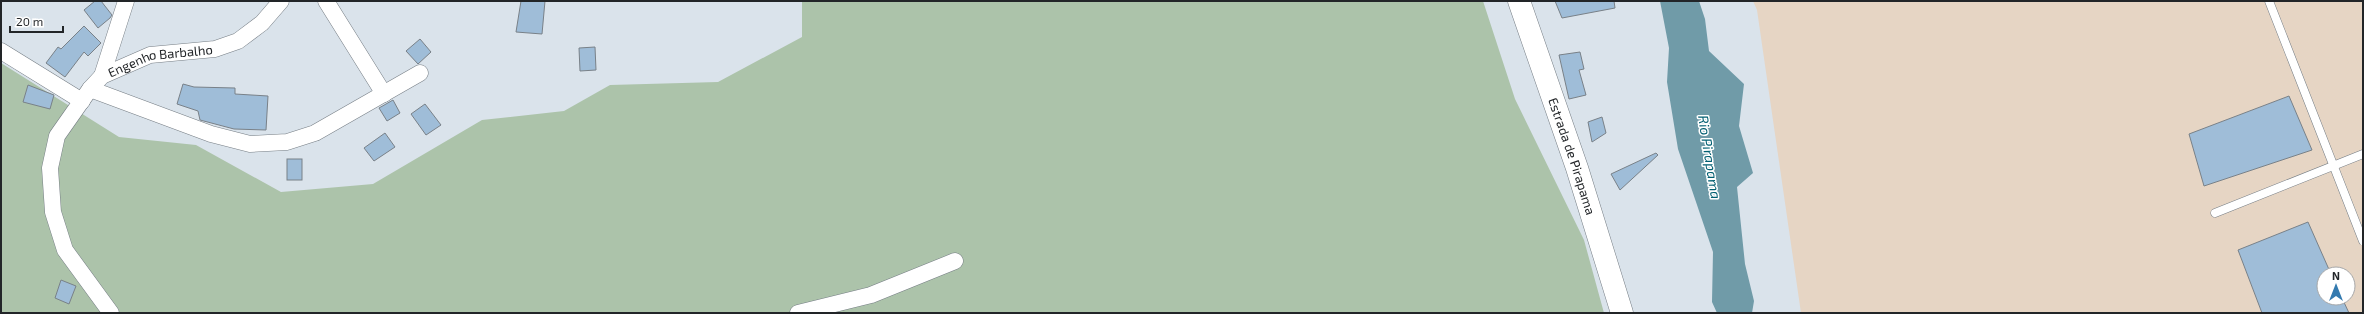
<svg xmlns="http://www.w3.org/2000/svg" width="2364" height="314" font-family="'Exo 2',sans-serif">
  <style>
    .industrial { fill: #e6d5c4; fill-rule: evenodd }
    .green { fill: #acc3aa }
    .water { fill: #709ba8 }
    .building { fill: #9fbdd8; stroke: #798188 }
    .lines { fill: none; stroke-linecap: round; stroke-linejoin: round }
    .service-casing { stroke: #767e85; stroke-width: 9 }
    .minor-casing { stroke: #767e85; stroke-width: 17 }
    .secondary-casing { stroke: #767e85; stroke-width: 23 }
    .service { stroke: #fff; stroke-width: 8 }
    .minor { stroke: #fff; stroke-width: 16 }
    .secondary { stroke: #fff; stroke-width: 22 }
    .labels { text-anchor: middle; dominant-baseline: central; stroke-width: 3; stroke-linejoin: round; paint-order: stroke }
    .street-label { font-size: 13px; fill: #222528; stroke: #fff }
    .water-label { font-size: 14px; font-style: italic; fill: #005e71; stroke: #fff }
  </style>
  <rect width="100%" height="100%" fill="#dae3eb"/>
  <!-- industrial -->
  <path class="industrial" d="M 1753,1 L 2363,1 L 2363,313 L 1801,313 L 1757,10 ZM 2324,274 L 2348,274 L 2348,298 L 2324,298 Z"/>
  <!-- green -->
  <path class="green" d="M 802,1 L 1483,1 L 1515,99 L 1584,240 L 1604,313 L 1,313 L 1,63 L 119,137 L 196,145 L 281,192 L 373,184 L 482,120 L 564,111 L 610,85 L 718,82 L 802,37 Z"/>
  <!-- water -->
  <path class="water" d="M 1660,1 L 1699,1 L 1705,19 L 1709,51 L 1744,84 L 1739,126 L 1753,173 L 1737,187 L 1745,264 L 1754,301 L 1752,313 L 1717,313 L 1712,302 L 1713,252 L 1678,149 L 1667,82 L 1669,48 Z"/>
  <!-- building -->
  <g class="building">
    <path d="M 95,1 L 101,1 L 112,15 L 110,18 L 98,28 L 84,10 Z"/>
    <path d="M 521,1 L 545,1 L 542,34 L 516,32 Z"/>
    <path d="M 1555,1 L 1614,1 L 1615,8 L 1562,18 Z"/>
    <path d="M 84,26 L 101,43 L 88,56 L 84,52 L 65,77 L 46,63 L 58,47 L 61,49 Z"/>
    <path d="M 420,39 L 431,52 L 418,64 L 406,51 Z"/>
    <path d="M 595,47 L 596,70 L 580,71 L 579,48 Z"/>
    <path d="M 1580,52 L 1584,69 L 1579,70 L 1586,95 L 1569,99 L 1559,55 Z"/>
    <path d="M 183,84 L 194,87 L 235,88 L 235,94 L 268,96 L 266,130 L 234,129 L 200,120 L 198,111 L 177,104 Z"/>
    <path d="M 28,85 L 54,95 L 50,109 L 23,102 Z"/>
    <path d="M 2289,96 L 2312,150 L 2204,186 L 2189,134 Z"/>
    <path d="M 393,100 L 400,113 L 387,121 L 379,108 Z"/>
    <path d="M 425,104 L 441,125 L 426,135 L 411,114 Z"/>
    <path d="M 1602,117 L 1606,133 L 1592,142 L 1588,122 Z"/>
    <path d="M 385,133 L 395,147 L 374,161 L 364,148 Z"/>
    <path d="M 1656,153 L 1658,155 L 1620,190 L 1611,174 Z"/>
    <rect x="287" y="159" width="15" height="21"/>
    <path d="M 2308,222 L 2331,274 L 2324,274 L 2324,298 L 2342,298 L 2349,313 L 2262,313 L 2238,250 Z"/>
    <path d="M 61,280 L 76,286 L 69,304 L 55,298 Z"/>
  </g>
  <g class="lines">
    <!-- service casing -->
    <g class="service-casing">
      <g id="service">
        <path d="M 2269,1 L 2363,241"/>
        <path d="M 2215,213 L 2363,154"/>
      </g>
    </g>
    <!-- minor casing -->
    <g class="minor-casing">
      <g id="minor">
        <path d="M 326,1 L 384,94"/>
        <path d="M 1,51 L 82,101"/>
        <path d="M 102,76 L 126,1"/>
        <path d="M 90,89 L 211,134 L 250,144 L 287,142 L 315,133 L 420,73"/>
        <path id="s1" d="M 111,313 L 65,250 L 53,212 L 50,168 L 57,136 L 90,89 L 102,76 L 150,55 L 215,49 L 238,41 L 262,23 L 281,1"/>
        <path d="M 798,313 L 871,295 L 955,261"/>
      </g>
    </g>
    <!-- secondary casing -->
    <g class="secondary-casing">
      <g id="secondary">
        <path id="s2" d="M 1519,1 L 1577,168 L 1622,313"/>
      </g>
    </g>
    <!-- service -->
    <use href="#service" class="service"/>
    <!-- minor -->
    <use href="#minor" class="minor"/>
    <!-- secondary -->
    <use href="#secondary" class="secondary"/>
  </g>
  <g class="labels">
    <!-- street labels -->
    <g class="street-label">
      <text stroke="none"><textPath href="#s1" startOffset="331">Engenho Barbalho</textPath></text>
      <text stroke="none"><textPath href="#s2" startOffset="164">Estrada de Pirapama</textPath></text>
    </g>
    <!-- water labels -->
    <g class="water-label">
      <text transform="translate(1710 157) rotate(81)">Rio Pirapama</text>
    </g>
  </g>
  <!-- border -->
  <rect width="2364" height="314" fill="none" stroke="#222528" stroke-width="4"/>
  <!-- north arrow -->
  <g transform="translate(2336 286)"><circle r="19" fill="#ffffff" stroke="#a7a8a9"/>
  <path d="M0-3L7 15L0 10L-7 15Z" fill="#347aaf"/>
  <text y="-6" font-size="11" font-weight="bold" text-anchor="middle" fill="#222528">N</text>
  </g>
  <!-- scale -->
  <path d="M10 26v6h53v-6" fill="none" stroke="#222528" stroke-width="2"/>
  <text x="16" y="26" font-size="12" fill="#222528" stroke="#ffffff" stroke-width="3" paint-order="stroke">20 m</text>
</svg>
